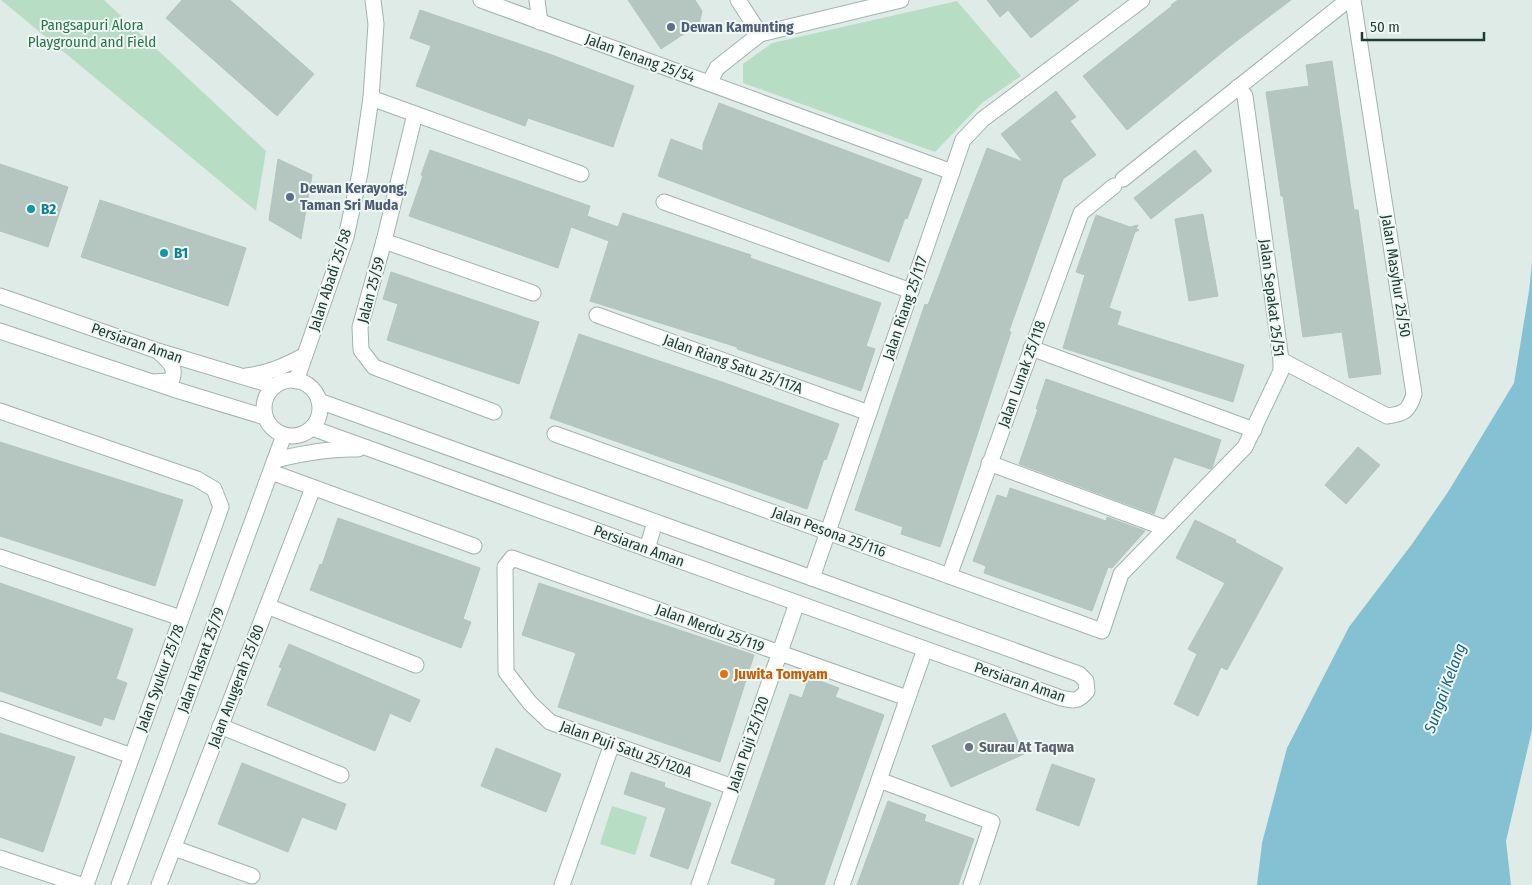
<svg xmlns="http://www.w3.org/2000/svg" width="1532" height="885" font-family="'Fira Sans Condensed',sans-serif">
  <style>
    .green { fill: #b7dec4 }
    .water { fill: #84c2d3 }
    .building { fill: #b5c6c0; stroke: #b2c5be }
    .lines { fill: none; stroke-linecap: round; stroke-linejoin: round }
    .minor-casing { stroke: #a2b3ae; stroke-width: 17 }
    .minor { stroke: #fff; stroke-width: 15 }
    .service-dot { fill: #5c6f8a; stroke: #f0f8f4; stroke-width: 2 }
    .culture-dot { fill: #0f9aa8; stroke: #f0f8f4; stroke-width: 2 }
    .food-dot { fill: #e8710a; stroke: #f0f8f4; stroke-width: 2 }
    .worship-dot { fill: #6b7280; stroke: #f0f8f4; stroke-width: 2 }
    .labels { text-anchor: middle; dominant-baseline: central; stroke-width: 4; stroke-linejoin: round; paint-order: stroke }
    .park-label { font-size: 15px; fill: #28744b; stroke: #f0f8f4 }
    .service-label { font-size: 15px; font-weight: bold; fill: #4e5e75; stroke: #f0f8f4; text-anchor: start }
    .street-label { font-size: 15px; fill: #203c36; stroke: #f0f8f4 }
    .culture-label { font-size: 15px; font-weight: bold; fill: #0d838f; stroke: #f0f8f4; text-anchor: start }
    .food-label { font-size: 15px; font-weight: bold; fill: #c56008; stroke: #f0f8f4; text-anchor: start }
    .worship-label { font-size: 15px; font-weight: bold; fill: #5b616d; stroke: #f0f8f4; text-anchor: start }
    .water-label { font-size: 16px; font-style: italic; fill: #18637a; stroke: #f0f8f4 }
  </style>
  <rect width="100%" height="100%" fill="#dfebe7"/>
  <!-- green -->
  <g class="green">
    <path d="M 1,0 L 104,0 L 266,151 L 256,211 Z"/>
    <path d="M 957,1 L 1021,76 L 982,103 L 935,152 L 743,83 L 743,64 L 772,43 Z"/>
    <path d="M 612,806 L 647,817 L 635,855 L 600,844 Z"/>
  </g>
  <!-- water -->
  <path class="water" d="M 1532,263 L 1532,730 L 1506,841 L 1511,885 L 1257,885 L 1262,843 L 1287,748 L 1349,627 L 1412,544 L 1448,492 L 1514,383 L 1529,291 Z"/>
  <!-- building -->
  <g class="building">
    <path d="M 182,0 L 230,0 L 314,74 L 277,116 L 166,18 Z"/>
    <path d="M 628,0 L 695,0 L 702,11 L 699,24 L 661,49 Z"/>
    <path d="M 987,0 L 1079,0 L 1031,38 L 1008,10 L 1000,17 Z"/>
    <path d="M 1178,0 L 1291,0 L 1230,46 L 1127,130 L 1083,76 L 1172,6 L 1171,5 Z"/>
    <path d="M 420,10 L 552,55 L 634,86 L 613,147 L 528,118 L 525,126 L 416,86 L 431,46 L 410,38 Z"/>
    <path d="M 1332,61 L 1354,210 L 1358,210 L 1381,374 L 1349,378 L 1342,332 L 1303,337 L 1283,196 L 1281,196 L 1266,92 L 1309,86 L 1306,65 Z"/>
    <path d="M 1056,91 L 1076,117 L 1070,121 L 1096,155 L 1063,179 L 1009,331 L 1011,332 L 940,547 L 901,534 L 903,527 L 855,510 L 925,304 L 928,305 L 987,148 L 1023,162 L 1001,134 Z"/>
    <path d="M 719,103 L 922,179 L 907,219 L 905,218 L 889,262 L 658,176 L 671,139 L 703,151 L 703,144 Z"/>
    <path d="M 430,150 L 590,206 L 587,216 L 618,227 L 623,213 L 751,255 L 750,258 L 881,303 L 866,346 L 875,349 L 861,391 L 737,349 L 737,347 L 590,301 L 609,241 L 571,227 L 558,268 L 409,216 L 423,176 L 421,175 Z"/>
    <path d="M 1195,150 L 1212,171 L 1151,219 L 1134,198 Z"/>
    <path d="M 278,159 L 312,175 L 301,239 L 269,220 Z"/>
    <path d="M 0,164 L 68,187 L 48,247 L 0,231 Z"/>
    <path d="M 100,200 L 246,248 L 228,306 L 81,257 Z"/>
    <path d="M 1203,214 L 1218,296 L 1189,301 L 1175,219 Z"/>
    <path d="M 1096,215 L 1130,227 L 1138,225 L 1136,229 L 1139,230 L 1135,232 L 1109,308 L 1121,312 L 1117,325 L 1244,365 L 1233,402 L 1063,348 L 1085,275 L 1076,272 Z"/>
    <path d="M 391,272 L 539,322 L 519,384 L 387,340 L 398,304 L 383,299 Z"/>
    <path d="M 579,334 L 722,382 L 839,424 L 826,460 L 824,459 L 807,509 L 550,418 Z"/>
    <path d="M 1046,379 L 1221,440 L 1212,468 L 1210,469 L 1174,457 L 1154,514 L 1019,464 L 1038,409 L 1036,409 Z"/>
    <path d="M 0,442 L 183,500 L 155,586 L 0,536 Z"/>
    <path d="M 1358,447 L 1380,465 L 1346,504 L 1325,485 Z"/>
    <path d="M 1010,488 L 1106,521 L 1107,517 L 1145,531 L 1112,568 L 1108,567 L 1092,611 L 984,573 L 986,566 L 973,561 L 997,495 L 1007,498 Z"/>
    <path d="M 338,518 L 480,568 L 463,619 L 471,622 L 461,648 L 310,590 L 320,564 L 322,565 Z"/>
    <path d="M 1195,520 L 1236,540 L 1235,542 L 1283,568 L 1227,670 L 1221,667 L 1198,716 L 1174,704 L 1197,654 L 1188,649 L 1225,583 L 1176,558 Z"/>
    <path d="M 0,583 L 133,629 L 116,679 L 127,683 L 114,720 L 104,717 L 101,726 L 0,691 Z"/>
    <path d="M 539,583 L 754,655 L 720,762 L 558,707 L 576,653 L 522,635 Z"/>
    <path d="M 289,644 L 420,700 L 410,722 L 390,713 L 375,751 L 267,705 L 282,668 L 279,667 Z"/>
    <path d="M 809,677 L 839,688 L 835,697 L 884,715 L 824,885 L 774,885 L 776,879 L 731,863 L 790,694 L 802,698 Z"/>
    <path d="M 1005,713 L 1024,754 L 951,787 L 932,746 Z"/>
    <path d="M 0,733 L 75,757 L 43,852 L 0,837 Z"/>
    <path d="M 496,748 L 561,774 L 546,812 L 481,786 Z"/>
    <path d="M 242,763 L 346,804 L 336,830 L 302,817 L 288,852 L 218,824 Z"/>
    <path d="M 1052,764 L 1095,779 L 1079,826 L 1036,810 Z"/>
    <path d="M 631,772 L 665,783 L 664,787 L 711,803 L 688,869 L 650,856 L 666,808 L 624,794 Z"/>
    <path d="M 888,801 L 926,815 L 924,821 L 974,839 L 958,885 L 857,885 Z"/>
  </g>
  <g class="lines">
    <!-- minor casing -->
    <g class="minor-casing">
      <g id="minor">
        <path d="M 481,0 L 952,172"/>
        <path d="M 537,0 L 540,22"/>
        <path d="M 738,0 L 760,34"/>
        <path d="M 709,83 L 717,68 L 760,34 L 901,0"/>
        <path d="M 371,98 L 581,174"/>
        <path d="M 415,114 L 384,241 L 360,327 L 361,350 L 374,367 L 494,412"/>
        <path d="M 1123,179 L 1348,0"/>
        <path d="M 664,202 L 911,291"/>
        <path d="M 384,241 L 533,293"/>
        <path d="M 0,296 L 158,351 L 274,386"/>
        <path d="M 597,315 L 869,413"/>
        <path d="M 0,331 L 173,389 L 265,417"/>
        <path d="M 1031,348 L 1254,430"/>
        <path d="M 1281,360 L 1387,416 C 1404,414 1409,411 1414,394 L 1353,0"/>
        <path d="M 246,376 C 269,373 285,366 305,355"/>
        <circle cx="292" cy="408" r="28"/>
        <path d="M 296,381 L 346,237 L 360,173 L 371,98 L 376,24 L 373,0"/>
        <path d="M 154,382 L 168,381 L 172,379 C 177,366 167,360 159,352"/>
        <path d="M 0,411 L 197,479 L 214,489 L 221,507 L 86,885"/>
        <path d="M 312,428 L 1061,698 C 1074,701 1078,702 1087,691 L 1086,681 L 1079,674 L 319,401"/>
        <path d="M 555,434 L 1102,631 L 1121,574 L 1245,447 L 1281,371 L 1281,360 L 1245,96 L 1238,87"/>
        <path d="M 275,460 C 303,453 329,448 358,449"/>
        <path d="M 989,463 L 1165,528"/>
        <path d="M 271,472 L 474,546"/>
        <path d="M 647,549 L 655,522"/>
        <path d="M 0,557 L 181,618"/>
        <path d="M 949,576 L 1081,213 L 1114,186"/>
        <path d="M 812,578 L 963,140 L 983,119 L 1142,0"/>
        <path d="M 267,606 L 416,665"/>
        <path d="M 0,709 L 132,756"/>
        <path d="M 220,726 L 341,775"/>
        <path d="M 879,780 L 992,822 L 971,885"/>
        <path d="M 733,787 L 550,722 L 530,703 L 506,672 L 505,567 L 512,558 L 907,698"/>
        <path d="M 174,848 L 252,876"/>
        <path d="M 0,858 L 81,885"/>
        <path d="M 119,885 L 284,435"/>
        <path d="M 159,885 L 313,488"/>
        <path d="M 562,885 L 612,744"/>
        <path d="M 699,885 L 797,603"/>
        <path d="M 842,885 L 925,649"/>
      </g>
    </g>
    <!-- minor -->
    <use href="#minor" class="minor"/>
  </g>
  <!-- markers -->
  <g class="service-dot">
    <circle cx="671" cy="27" r="5"/>
    <circle cx="290" cy="197" r="5"/>
  </g>
  <g class="culture-dot">
    <circle cx="31" cy="209" r="5"/>
    <circle cx="164" cy="253" r="5"/>
  </g>
  <circle class="food-dot" cx="724" cy="674" r="5"/>
  <circle class="worship-dot" cx="969" cy="747" r="5"/>
  <g class="labels">
    <!-- park labels -->
    <g class="park-label">
      <text x="92" y="25">Pangsapuri Alora<tspan x="92" dy="17">Playground and Field</tspan></text>
    </g>
    <!-- service labels -->
    <g class="service-label">
      <text x="681" y="27">Dewan Kamunting</text>
      <text x="300" y="188">Dewan Kerayong,<tspan x="300" dy="17">Taman Sri Muda</tspan></text>
    </g>
    <!-- street labels -->
    <g class="street-label">
      <text transform="translate(640 58) rotate(20)">Jalan Tenang 25/54</text>
      <text transform="translate(1396 276) rotate(81)">Jalan Masyhur 25/50</text>
      <text transform="translate(330 280) rotate(-72)">Jalan Abadi 25/58</text>
      <text transform="translate(371 290) rotate(-75)">Jalan 25/59</text>
      <text transform="translate(1272 298) rotate(83)">Jalan Sepakat 25/51</text>
      <text transform="translate(905 308) rotate(-71)">Jalan Riang 25/117</text>
      <text transform="translate(137 343) rotate(19)">Persiaran Aman</text>
      <text transform="translate(733 364) rotate(20)">Jalan Riang Satu 25/117A</text>
      <text transform="translate(1022 374) rotate(-70)">Jalan Lunak 25/118</text>
      <text transform="translate(829 532) rotate(20)">Jalan Pesona 25/116</text>
      <text transform="translate(639 546) rotate(20)">Persiaran Aman</text>
      <text transform="translate(710 628) rotate(20)">Jalan Merdu 25/119</text>
      <text transform="translate(201 660) rotate(-70)">Jalan Hasrat 25/79</text>
      <text transform="translate(160 678) rotate(-70)">Jalan Syukur 25/78</text>
      <text transform="translate(1020 682) rotate(19)">Persiaran Aman</text>
      <text transform="translate(236 686) rotate(-69)">Jalan Anugerah 25/80</text>
      <text transform="translate(748 744) rotate(-71)">Jalan Puji 25/120</text>
      <text transform="translate(626 749) rotate(20)">Jalan Puji Satu 25/120A</text>
    </g>
    <!-- culture labels -->
    <g class="culture-label">
      <text x="41" y="209">B2</text>
      <text x="174" y="253">B1</text>
    </g>
    <!-- food labels -->
    <g class="food-label">
      <text x="734" y="674">Juwita Tomyam</text>
    </g>
    <!-- worship labels -->
    <g class="worship-label">
      <text x="979" y="747">Surau At Taqwa</text>
    </g>
    <!-- water labels -->
    <g class="water-label">
      <text transform="translate(1445 688) rotate(-70)">Sungai Kelang</text>
    </g>
  </g>
  <!-- scale -->
  <path d="M1362 32v8h122v-8" fill="none" stroke="#203c36" stroke-width="2.5"/>
  <text x="1370" y="32" font-size="15" fill="#203c36" stroke="#f0f8f4" stroke-width="4" paint-order="stroke">50 m</text>
</svg>
